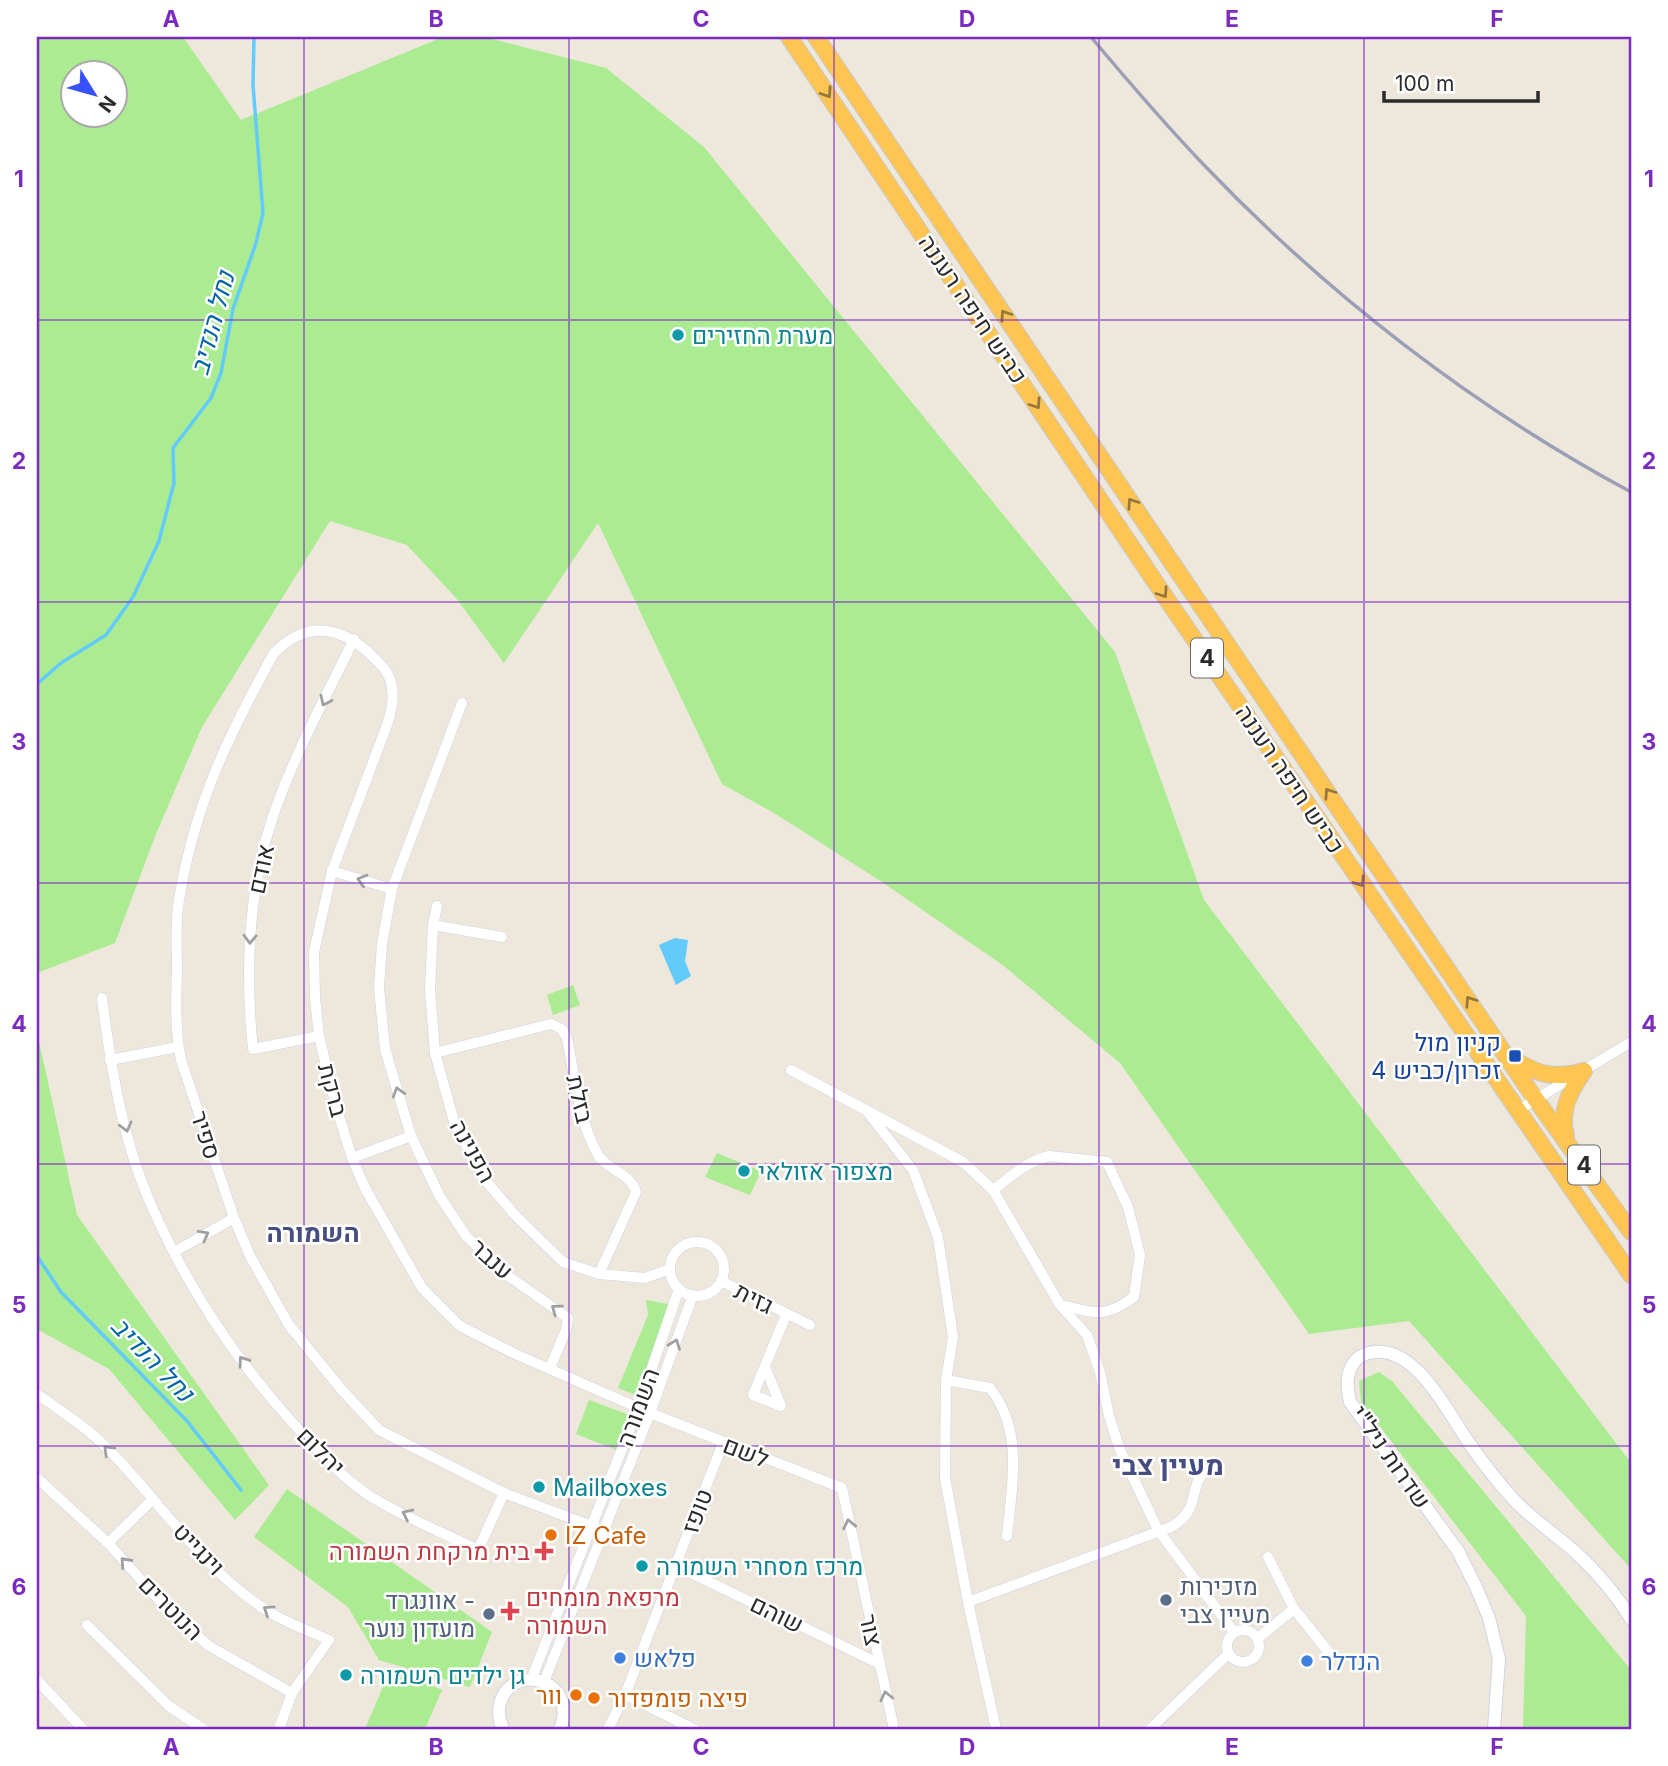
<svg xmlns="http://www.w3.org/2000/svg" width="1668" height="1766" font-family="Inter,Heebo,sans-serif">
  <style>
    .green { fill: #abeb92; fill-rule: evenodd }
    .water { fill: #63cafc }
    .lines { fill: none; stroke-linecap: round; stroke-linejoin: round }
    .stream { stroke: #63cafc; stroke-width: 3.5 }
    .minor-casing { stroke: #d0d3e5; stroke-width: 11 }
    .tertiary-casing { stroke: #d0d3e5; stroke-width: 14 }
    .trunk-casing { stroke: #c8c8c8; stroke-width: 18 }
    .minor { stroke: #fff; stroke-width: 10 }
    .tertiary { stroke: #fff; stroke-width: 12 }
    .trunk { stroke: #ffc553; stroke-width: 16 }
    .rail { stroke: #9d9fb7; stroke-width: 3.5 }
    .oneway { stroke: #95783f }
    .oneway2 { stroke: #a0a0a0 }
    .grid { fill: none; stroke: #7b2cbf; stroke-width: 2; stroke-opacity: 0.55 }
    .culture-dot { fill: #0f9aa8; stroke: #fff; stroke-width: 2.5 }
    .transit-dot { fill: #1a4fb4; stroke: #fff; stroke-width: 2.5 }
    .food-dot { fill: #e8710a; stroke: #fff; stroke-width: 2.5 }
    .health-dot { fill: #e0444e; stroke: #fff; stroke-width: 2.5 }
    .service-dot { fill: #5c6f8a; stroke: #fff; stroke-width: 2.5 }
    .shop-dot { fill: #3f7fe0; stroke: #fff; stroke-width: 2.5 }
    .labels { text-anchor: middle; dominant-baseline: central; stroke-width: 5; stroke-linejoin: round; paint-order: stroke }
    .shield { fill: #fff; stroke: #6b6b6b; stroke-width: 2 }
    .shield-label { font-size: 23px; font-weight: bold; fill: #2b2b2b }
    .street-label { font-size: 24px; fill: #2b2b2b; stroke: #fff }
    .culture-label { font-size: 24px; fill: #0d838f; stroke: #fff; text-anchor: start }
    .transit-label { font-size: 24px; fill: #164399; stroke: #fff; text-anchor: end }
    .food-label { font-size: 24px; fill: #c56008; stroke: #fff; text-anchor: start }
    .health-label { font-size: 24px; fill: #be3a42; stroke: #fff; text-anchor: end }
    .service-label { font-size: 24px; fill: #4e5e75; stroke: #fff; text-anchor: start }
    .shop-label { font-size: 24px; fill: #366cbe; stroke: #fff; text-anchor: start }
    .water-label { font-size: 26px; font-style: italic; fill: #0065aa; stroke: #fff }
    .neighbourhood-label { font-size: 26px; font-weight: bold; fill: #464d81; stroke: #fff }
    .quarter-label { font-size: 28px; font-weight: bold; fill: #464d81; stroke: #fff }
    .neatline { fill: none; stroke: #7b2cbf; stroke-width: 2.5 }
    .grid-label { font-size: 23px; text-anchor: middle; font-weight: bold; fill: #7b2cbf }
  </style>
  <rect width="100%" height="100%" fill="#eee7db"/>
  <!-- green -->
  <g class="green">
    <path d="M 37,37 L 183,37 L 241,120 L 443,37 L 484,37 L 606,68 L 704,147 L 1115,652 L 1204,900 L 1631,1463 L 1631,1569 L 1409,1321 L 1309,1334 L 1120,1063 L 1004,966 L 882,882 L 774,813 L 722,784 L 598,523 L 504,663 L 456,598 L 407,545 L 330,521 L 202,727 L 156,834 L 115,943 L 37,973 ZM 74,74 L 116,74 L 116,116 L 74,116 Z"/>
    <path d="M 573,985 L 580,1005 L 553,1015 L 547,995 Z"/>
    <path d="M 37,1032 L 77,1215 L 269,1485 L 235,1520 L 109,1369 L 37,1329 Z"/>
    <path d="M 717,1153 L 761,1171 L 750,1195 L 705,1177 Z"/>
    <path d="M 646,1300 L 674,1305 L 638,1396 L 618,1388 L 648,1315 Z"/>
    <path d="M 1379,1372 L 1392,1381 L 1631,1670 L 1631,1729 L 1523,1729 L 1526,1616 L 1361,1402 L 1359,1381 Z"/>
    <path d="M 589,1400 L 632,1416 L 619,1451 L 576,1434 Z"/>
    <path d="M 287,1489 L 492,1632 L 470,1687 L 379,1660 L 348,1607 L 254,1537 Z"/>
    <path d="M 391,1668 L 442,1690 L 425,1729 L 365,1729 Z"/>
  </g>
  <!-- water -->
  <path class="water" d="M 675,938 L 688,940 L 685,961 L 691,976 L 676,985 L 659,945 Z"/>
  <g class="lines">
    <!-- stream -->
    <g class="stream">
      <path d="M 37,684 L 61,663 L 106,635 L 133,597 L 159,541 L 174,483 L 173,448 L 211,398 L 221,373 L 233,309 L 256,243 L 263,213 L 253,85 L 254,37"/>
      <path d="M 37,1256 L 61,1292 L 187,1421 L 241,1490"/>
    </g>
    <!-- minor casing -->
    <g class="minor-casing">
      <g id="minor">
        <path d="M 462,703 L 392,889 L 382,944 L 379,987 L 385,1049 L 411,1136 L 439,1195 L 466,1236 L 507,1275 L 568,1318 L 566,1330 L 550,1368"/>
        <path d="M 332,871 L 392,889"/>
        <path d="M 437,906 L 433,925 L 430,990 L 435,1053 L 455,1125 L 486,1181 L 515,1215 L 563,1262 L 599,1274 L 645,1278 L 670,1269"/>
        <path d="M 433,925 L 502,937"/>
        <path d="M 102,998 C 111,1069 123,1143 153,1209 C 187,1286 236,1360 292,1422 C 317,1449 342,1479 373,1498 C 406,1518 444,1533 478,1550 L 504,1493"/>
        <path d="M 319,1036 L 253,1049 C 246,982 247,917 263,851 C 280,780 322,705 354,639"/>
        <path d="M 435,1053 L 551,1024 L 562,1029 L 567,1038 C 575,1077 578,1120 598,1155 C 608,1171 631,1173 636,1192 L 599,1274"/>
        <path d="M 110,1060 L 178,1047"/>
        <path d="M 791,1070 L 963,1162 L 993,1190 L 1060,1305 L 1087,1335 L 1100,1372 L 1109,1416 L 1120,1450 L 1158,1530 L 1234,1632"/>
        <path d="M 1518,1110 L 1631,1042"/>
        <path d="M 869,1114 L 913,1170 L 938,1237 L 953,1337 L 946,1380"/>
        <path d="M 352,1158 L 411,1136"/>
        <path d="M 993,1190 C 1010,1177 1027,1161 1049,1156 L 1107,1162 L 1128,1207 L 1140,1255 L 1134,1297 C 1104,1319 1095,1313 1061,1305"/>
        <circle cx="697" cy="1269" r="27"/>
        <path d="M 174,1252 L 234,1218"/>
        <path d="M 721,1281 L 810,1325"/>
        <path d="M 765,1367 L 781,1406 L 753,1395 L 786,1315"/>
        <path d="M 37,1394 C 63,1412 90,1430 112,1453 C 162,1505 209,1576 271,1613 C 289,1624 310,1631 329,1640 L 292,1693 L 279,1729"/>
        <path d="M 37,1478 L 108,1543 L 167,1609 L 209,1646 L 292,1693"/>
        <path d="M 605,1531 L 504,1493 L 379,1430 L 341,1389 L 289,1325 L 250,1256 L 234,1218 L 181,1060 C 175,1031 176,999 177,969 C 177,947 175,922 179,900 C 194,806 228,736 274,653 C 305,622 337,624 369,653 C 380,663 390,672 392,688 C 394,701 391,712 387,725 L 332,871 L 314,952 L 315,998 L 319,1036 L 336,1106 L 352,1158 L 365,1188 L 422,1288 L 460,1326 L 513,1353 L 650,1413 L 842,1488 L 894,1729"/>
        <path d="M 108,1543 L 152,1500"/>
        <path d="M 1268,1557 L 1294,1609 L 1331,1655"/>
        <path d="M 676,1566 L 878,1663"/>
        <path d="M 968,1602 L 1171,1527 C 1207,1507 1182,1480 1216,1464"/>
        <path d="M 87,1625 L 169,1706 L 203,1729"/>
        <circle cx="1243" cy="1646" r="16"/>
        <path d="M 1258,1638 L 1294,1609"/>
        <path d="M 37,1680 L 83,1729"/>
        <path d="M 531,1680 L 638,1408 L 679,1289"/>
        <path d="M 544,1682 L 650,1413 L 693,1295"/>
        <path d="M 625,1695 L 694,1729"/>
        <path d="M 608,1729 L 625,1695 L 723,1443"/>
        <path d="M 996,1729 L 968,1602 L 945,1478 L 946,1380 L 990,1388 C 1024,1431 1012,1486 1007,1536"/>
        <path d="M 1150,1729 L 1229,1653"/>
      </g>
    </g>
    <!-- tertiary casing -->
    <g class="tertiary-casing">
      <g id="tertiary">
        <path d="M 503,1729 C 499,1721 498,1712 500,1703 C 513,1660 580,1681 560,1729"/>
        <path d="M 1494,1729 L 1499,1659 L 1489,1618 L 1476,1587 L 1458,1551 L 1350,1402 C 1347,1387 1345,1374 1355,1361 C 1359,1356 1367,1353 1374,1352 C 1416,1346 1449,1414 1469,1443 C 1483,1463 1499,1484 1516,1502 C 1533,1519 1554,1534 1573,1550 C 1595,1570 1616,1594 1631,1619"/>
      </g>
    </g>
    <!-- trunk casing -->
    <g class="trunk-casing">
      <g id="trunk">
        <path d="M 789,37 L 1168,601 L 1631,1275"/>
        <path d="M 816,37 L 1529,1090 L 1631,1232"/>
        <path d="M 1511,1058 C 1537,1074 1553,1080 1584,1071"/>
        <path d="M 1566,1136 C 1559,1111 1570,1091 1584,1071"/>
      </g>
    </g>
    <!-- minor -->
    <use href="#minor" class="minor"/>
    <!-- tertiary -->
    <use href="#tertiary" class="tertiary"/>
    <!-- trunk -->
    <use href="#trunk" class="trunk"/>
    <!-- rail -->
    <path class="rail" d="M 1091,37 C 1127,80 1164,123 1203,164 C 1327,294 1473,407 1631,492"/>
  </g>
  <!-- one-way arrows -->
  <defs><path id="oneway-chevron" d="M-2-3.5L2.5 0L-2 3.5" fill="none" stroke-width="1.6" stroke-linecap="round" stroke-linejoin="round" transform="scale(1.75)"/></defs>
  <g class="oneway">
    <use href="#oneway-chevron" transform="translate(827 93) rotate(56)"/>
    <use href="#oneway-chevron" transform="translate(1005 315) rotate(-124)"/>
    <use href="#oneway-chevron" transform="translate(1036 404) rotate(56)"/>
    <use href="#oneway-chevron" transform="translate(1132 503) rotate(-124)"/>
    <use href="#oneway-chevron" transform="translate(1163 593) rotate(56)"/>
    <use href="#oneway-chevron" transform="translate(1329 793) rotate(-124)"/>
    <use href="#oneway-chevron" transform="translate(1360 882) rotate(56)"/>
    <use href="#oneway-chevron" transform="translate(1470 1001) rotate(-124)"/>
  </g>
  <g class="oneway2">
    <use href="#oneway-chevron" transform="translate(325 701) rotate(115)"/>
    <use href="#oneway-chevron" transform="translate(362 880) rotate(-163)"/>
    <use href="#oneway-chevron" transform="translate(250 939) rotate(92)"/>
    <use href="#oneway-chevron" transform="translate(398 1092) rotate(-107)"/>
    <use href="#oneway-chevron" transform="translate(126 1127) rotate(75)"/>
    <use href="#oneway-chevron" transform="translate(204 1235) rotate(-29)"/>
    <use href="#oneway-chevron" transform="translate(556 1309) rotate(-144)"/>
    <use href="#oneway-chevron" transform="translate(675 1344) rotate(-70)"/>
    <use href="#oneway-chevron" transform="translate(243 1361) rotate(-125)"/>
    <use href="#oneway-chevron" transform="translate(108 1450) rotate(-136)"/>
    <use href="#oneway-chevron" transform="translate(407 1514) rotate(-154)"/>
    <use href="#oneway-chevron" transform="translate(849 1524) rotate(-102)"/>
    <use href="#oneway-chevron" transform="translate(125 1562) rotate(-132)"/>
    <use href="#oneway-chevron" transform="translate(268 1610) rotate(-146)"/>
    <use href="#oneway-chevron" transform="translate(886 1696) rotate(-103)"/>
  </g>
  <!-- grid -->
  <path class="grid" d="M 304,37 L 304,1729M 569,37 L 569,1729M 834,37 L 834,1729M 1099,37 L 1099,1729M 1364,37 L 1364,1729M 37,320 L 1631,320M 37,602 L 1631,602M 37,883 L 1631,883M 37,1164 L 1631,1164M 37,1446 L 1631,1446"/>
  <!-- markers -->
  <g class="culture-dot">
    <circle cx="678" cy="335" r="7"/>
    <circle cx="744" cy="1171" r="7"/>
    <circle cx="539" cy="1487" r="7"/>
    <circle cx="642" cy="1566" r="7"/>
    <circle cx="346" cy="1675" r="7"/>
  </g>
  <rect class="transit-dot" x="1508" y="1049" width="14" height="14" rx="3.5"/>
  <g class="food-dot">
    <circle cx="551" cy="1535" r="7"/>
    <circle cx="576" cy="1695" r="7"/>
    <circle cx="594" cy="1698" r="7"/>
  </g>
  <g class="health-dot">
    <path d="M540.5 1540.5h7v7h7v7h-7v7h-7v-7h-7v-7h7z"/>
    <path d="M506.5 1600.5h7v7h7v7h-7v7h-7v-7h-7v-7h7z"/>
  </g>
  <g class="service-dot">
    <circle cx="1166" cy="1600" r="7"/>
    <circle cx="489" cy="1614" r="7"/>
  </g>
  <g class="shop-dot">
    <circle cx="620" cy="1658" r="7"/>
    <circle cx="1307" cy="1661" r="7"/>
  </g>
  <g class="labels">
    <!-- shield labels -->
    <g class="shield">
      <rect x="1191" y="638.5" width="32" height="39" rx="5"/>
      <rect x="1568" y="1145.5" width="32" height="39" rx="5"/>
    </g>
    <g class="shield-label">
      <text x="1207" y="658">4</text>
      <text x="1584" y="1165">4</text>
    </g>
    <!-- street labels -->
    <g class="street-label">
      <text transform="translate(973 309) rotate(56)">כביש חיפה רעננה</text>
      <text transform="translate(1290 779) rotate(56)">כביש חיפה רעננה</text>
      <text transform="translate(261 869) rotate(-78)">אודם</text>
      <text transform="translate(333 1090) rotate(75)">ברקת</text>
      <text transform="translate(580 1099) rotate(77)">בזלת</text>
      <text transform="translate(206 1135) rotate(72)">ספיר</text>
      <text transform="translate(473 1151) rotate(61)">הפנינה</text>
      <text transform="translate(492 1259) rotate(42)">ענבר</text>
      <text transform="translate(754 1298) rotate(27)">גזית</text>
      <text transform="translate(638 1407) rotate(-70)">השמורה</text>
      <text transform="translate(321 1451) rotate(45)">יהלום</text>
      <text transform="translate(746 1452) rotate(21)">לשם</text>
      <text transform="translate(1391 1457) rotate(55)">שדרות ניל"י</text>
      <text transform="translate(697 1511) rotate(-69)">טופז</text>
      <text transform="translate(199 1549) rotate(46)">וינגייט</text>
      <text transform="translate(171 1608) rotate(45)">הנוטרים</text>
      <text transform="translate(777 1614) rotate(26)">שוהם</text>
      <text transform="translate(871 1630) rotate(78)">צור</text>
    </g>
    <!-- culture labels -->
    <g class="culture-label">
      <text x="692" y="335">מערת החזירים</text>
      <text x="758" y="1171">מצפור אזולאי</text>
      <text x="553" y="1487">Mailboxes</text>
      <text x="656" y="1566">מרכז מסחרי השמורה</text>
      <text x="360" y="1675">גן ילדים השמורה</text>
    </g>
    <!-- transit labels -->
    <g class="transit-label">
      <text x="1501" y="1042">קניון מול<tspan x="1501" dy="28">זכרון/כביש 4</tspan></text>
    </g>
    <!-- food labels -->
    <g class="food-label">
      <text x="565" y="1535">IZ Cafe</text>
      <text x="562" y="1695" text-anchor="end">וור</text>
      <text x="608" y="1698">פיצה פומפדור</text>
    </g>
    <!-- health labels -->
    <g class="health-label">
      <text x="530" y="1551">בית מרקחת השמורה</text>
      <text x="526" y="1597" text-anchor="start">מרפאת מומחים<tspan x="526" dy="28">השמורה</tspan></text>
    </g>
    <!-- service labels -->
    <g class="service-label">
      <text x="1180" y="1586">מזכירות<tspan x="1180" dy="28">מעיין צבי</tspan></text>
      <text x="475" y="1600" text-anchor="end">אוונגרד -<tspan x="475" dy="28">מועדון נוער</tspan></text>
    </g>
    <!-- shop labels -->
    <g class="shop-label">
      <text x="634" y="1658">פלאש</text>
      <text x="1321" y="1661">הנדלר</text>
    </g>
    <!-- water labels -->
    <g class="water-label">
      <text transform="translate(212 323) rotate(-75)">נחל הנדיב</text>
      <text transform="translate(153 1359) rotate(46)">נחל הנדיב</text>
    </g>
    <!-- neighbourhood labels -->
    <g class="neighbourhood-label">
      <text x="313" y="1232">השמורה</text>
    </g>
    <!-- quarter labels -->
    <g class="quarter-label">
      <text x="1168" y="1465">מעיין צבי</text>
    </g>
  </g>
  <!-- border -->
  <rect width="1668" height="1766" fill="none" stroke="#ffffff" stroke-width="77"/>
  <!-- north arrow -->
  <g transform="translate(94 94) rotate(127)"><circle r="33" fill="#ffffff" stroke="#aaaaaa" stroke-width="2"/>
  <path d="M0-5L12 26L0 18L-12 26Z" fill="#3851ff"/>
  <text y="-10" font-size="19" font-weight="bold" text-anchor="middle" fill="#2b2b2b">N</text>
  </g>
  <!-- scale -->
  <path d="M1384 91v10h154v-10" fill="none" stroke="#2b2b2b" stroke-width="3.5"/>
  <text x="1395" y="91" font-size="21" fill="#2b2b2b" stroke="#ffffff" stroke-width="5" paint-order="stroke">100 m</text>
  <rect x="38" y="38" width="1592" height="1690" class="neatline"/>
  <g class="grid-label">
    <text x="171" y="27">A</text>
    <text x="436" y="27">B</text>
    <text x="701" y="27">C</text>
    <text x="967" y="27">D</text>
    <text x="1232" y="27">E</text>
    <text x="1497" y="27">F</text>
    <text x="19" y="187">1</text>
    <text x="1649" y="187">1</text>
    <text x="19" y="469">2</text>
    <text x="1649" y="469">2</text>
    <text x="19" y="750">3</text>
    <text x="1649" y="750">3</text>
    <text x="19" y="1032">4</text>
    <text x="1649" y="1032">4</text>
    <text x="19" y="1313">5</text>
    <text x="1649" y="1313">5</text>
    <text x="19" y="1595">6</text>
    <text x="1649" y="1595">6</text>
    <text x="171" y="1755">A</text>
    <text x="436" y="1755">B</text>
    <text x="701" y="1755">C</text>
    <text x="967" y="1755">D</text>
    <text x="1232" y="1755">E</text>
    <text x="1497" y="1755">F</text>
  </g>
</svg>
